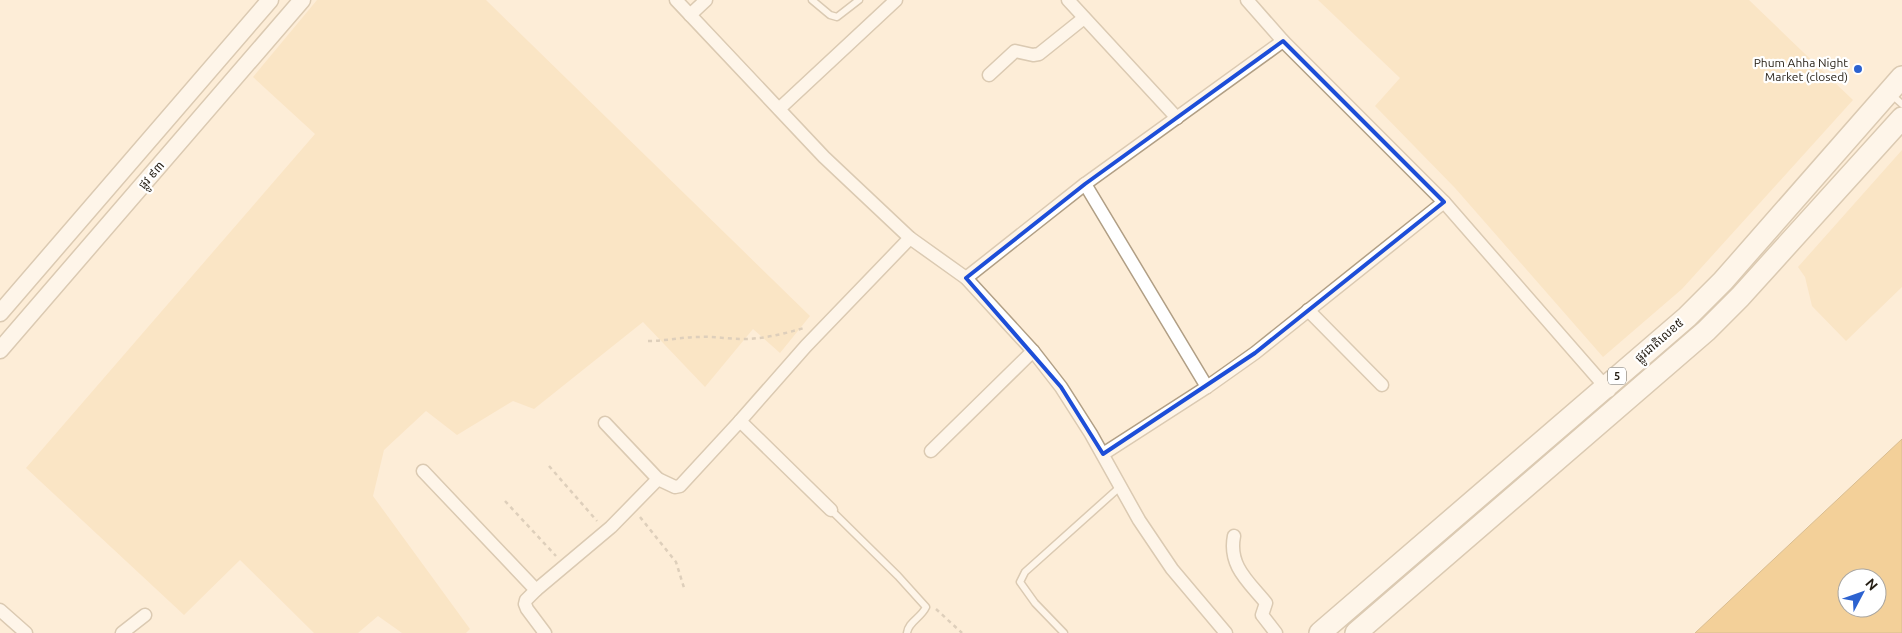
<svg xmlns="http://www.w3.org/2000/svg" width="1902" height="633" font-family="Ubuntu,'Noto Sans Khmer',sans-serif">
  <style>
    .green { fill: #f7dbb0 }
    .water { fill: #e6ae4f; stroke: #ac833d; fill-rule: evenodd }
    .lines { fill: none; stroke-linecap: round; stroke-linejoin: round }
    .service-casing { stroke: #b19f85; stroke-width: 9 }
    .minor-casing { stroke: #b19f85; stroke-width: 15 }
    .tertiary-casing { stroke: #b19f85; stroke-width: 19 }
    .trunk-casing { stroke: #b19f85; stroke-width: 24 }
    .path { stroke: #b8ab99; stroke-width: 2.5; stroke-dasharray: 4 4; stroke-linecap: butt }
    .service { stroke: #fff; stroke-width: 6 }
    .minor { stroke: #fff; stroke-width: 12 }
    .tertiary { stroke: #fff; stroke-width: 16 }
    .trunk { stroke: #fff; stroke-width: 21 }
    .marked { fill: none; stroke: #1d4ed8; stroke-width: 4; stroke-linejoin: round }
    .poi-dot { fill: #2c62d0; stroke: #fff; stroke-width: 2 }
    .labels { text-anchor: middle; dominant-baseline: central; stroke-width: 4.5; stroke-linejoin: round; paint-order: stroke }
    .shield { fill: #fff; stroke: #66625a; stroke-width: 1 }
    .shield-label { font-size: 11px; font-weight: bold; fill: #251e14 }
    .poi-label { font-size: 12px; fill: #251e14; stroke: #fff; text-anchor: end }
    .street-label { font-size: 12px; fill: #251e14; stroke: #fff }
  </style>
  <rect width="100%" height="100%" fill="#fdedd7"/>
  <!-- green -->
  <g class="green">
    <path d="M 317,0 L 486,0 L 810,316 L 780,353 L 753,329 L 705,387 L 643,322 L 534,409 L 513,401 L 457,435 L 426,411 L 384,450 L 373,496 L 470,629 L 466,633 L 402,633 L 378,616 L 358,633 L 314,633 L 240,560 L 184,615 L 26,468 L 315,134 L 253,77 Z"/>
    <path d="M 1318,0 L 1749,0 L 1853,100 L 1682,289 L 1603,357 L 1455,188 L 1375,106 L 1400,78 Z"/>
    <path d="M 1902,150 L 1902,287 L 1846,341 L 1812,306 L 1805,277 L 1798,267 Z"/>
  </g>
  <!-- water -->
  <path class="water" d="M 1902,439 L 1902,633 L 1695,633 ZM 1847,578 L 1877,578 L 1877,608 L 1847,608 Z"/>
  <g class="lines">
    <!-- service casing -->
    <g class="service-casing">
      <g id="service">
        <path d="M 812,0 L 830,15 L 837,17 L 859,0"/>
        <path d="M 1892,95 L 1902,104"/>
        <path d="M 831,510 L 898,576 L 926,607 C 921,618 908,622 907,633"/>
        <path d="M 1064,633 L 1035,603 L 1020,582 L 1025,572 L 1121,486"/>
      </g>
    </g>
    <!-- minor casing -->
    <g class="minor-casing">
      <g id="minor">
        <path d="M 676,0 L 824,157 L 910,238 L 966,278 L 1033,351 L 1061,387 L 1091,434 L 1139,520 L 1172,569 L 1226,633"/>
        <path d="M 1068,0 L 1177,118"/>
        <path d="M 1247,0 L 1283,41 L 1444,202 L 1609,391"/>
        <path d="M 690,15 L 706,0"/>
        <path d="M 989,75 L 1015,51 L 1033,55 L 1039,54 L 1084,18"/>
        <path d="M 779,109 L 896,0"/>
        <path d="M 1085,184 L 1207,387"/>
        <path d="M 966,278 L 1085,184 L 1283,41"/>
        <path d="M 1308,310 L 1382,385"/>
        <path d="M 740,421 L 806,346 L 910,238"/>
        <path d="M 931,451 L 1033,351"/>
        <path d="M 1103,454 L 1207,387 L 1255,353 L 1444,202"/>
        <path d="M 423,471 L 536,590 L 526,600 L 525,604 L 527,609 L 545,633"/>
        <path d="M 658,479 L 675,487 L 680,486 L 740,421 L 831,510"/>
        <path d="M 1234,536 C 1228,566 1249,582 1266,603 L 1262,615 L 1276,633"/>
        <path d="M 536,590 L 611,527 L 658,479 L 605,423"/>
        <path d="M 0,610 L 26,633"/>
        <path d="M 122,633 L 145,615"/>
      </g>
    </g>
    <!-- tertiary casing -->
    <g class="tertiary-casing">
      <g id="tertiary">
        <path d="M 0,313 L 270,0"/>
        <path d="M 0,350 L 302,0"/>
      </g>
    </g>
    <!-- trunk casing -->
    <g class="trunk-casing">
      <g id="trunk">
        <path d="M 1320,633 L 1687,317 L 1723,281 L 1902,77"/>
        <path d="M 1356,633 L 1706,331 L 1740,297 L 1902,118"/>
      </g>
    </g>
    <!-- path -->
    <g class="path">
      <path d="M 648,341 C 666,341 682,337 699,337 C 713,336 728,339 742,339 C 764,339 783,334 804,328"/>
      <path d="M 549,466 L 597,521"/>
      <path d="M 505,501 L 556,556"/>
      <path d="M 640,517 L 676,562 L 685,591"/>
      <path d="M 936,609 L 962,633"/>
    </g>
    <!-- service -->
    <use href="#service" class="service"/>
    <!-- minor -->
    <use href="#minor" class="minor"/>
    <!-- tertiary -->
    <use href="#tertiary" class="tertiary"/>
    <!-- trunk -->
    <use href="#trunk" class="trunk"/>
  </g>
  <!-- marked area -->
  <path d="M0 0H1902V633H0ZM 1283,41 L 1444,202 L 1255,353 L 1103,454 L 1061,387 L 966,278 L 1085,184 Z" fill="#fdedd7" fill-opacity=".55" fill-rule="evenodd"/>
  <path class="marked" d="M 1283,41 L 1444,202 L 1255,353 L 1103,454 L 1061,387 L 966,278 L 1085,184 Z"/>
  <!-- markers -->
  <circle class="poi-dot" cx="1858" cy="69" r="5"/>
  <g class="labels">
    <!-- shield labels -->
    <rect class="shield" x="1608" y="367.5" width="18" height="17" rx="4"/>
    <g class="shield-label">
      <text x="1617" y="376">5</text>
    </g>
    <!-- poi labels -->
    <g class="poi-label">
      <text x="1848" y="62">Phum Ahha Night<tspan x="1848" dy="14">Market (closed)</tspan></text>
    </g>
    <!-- street labels -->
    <g class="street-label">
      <text transform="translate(151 175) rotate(-49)">ផ្លូវ ៩៣</text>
      <text transform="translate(1659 340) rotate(-41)">ផ្លូវជាតិលេខ៥</text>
    </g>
  </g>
  <!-- north arrow -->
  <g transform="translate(1862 593) rotate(49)"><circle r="24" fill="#ffffff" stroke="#a8a5a1"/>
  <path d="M0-4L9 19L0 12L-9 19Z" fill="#2c62d0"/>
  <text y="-8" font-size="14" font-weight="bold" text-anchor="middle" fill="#251e14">N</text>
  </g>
</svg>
